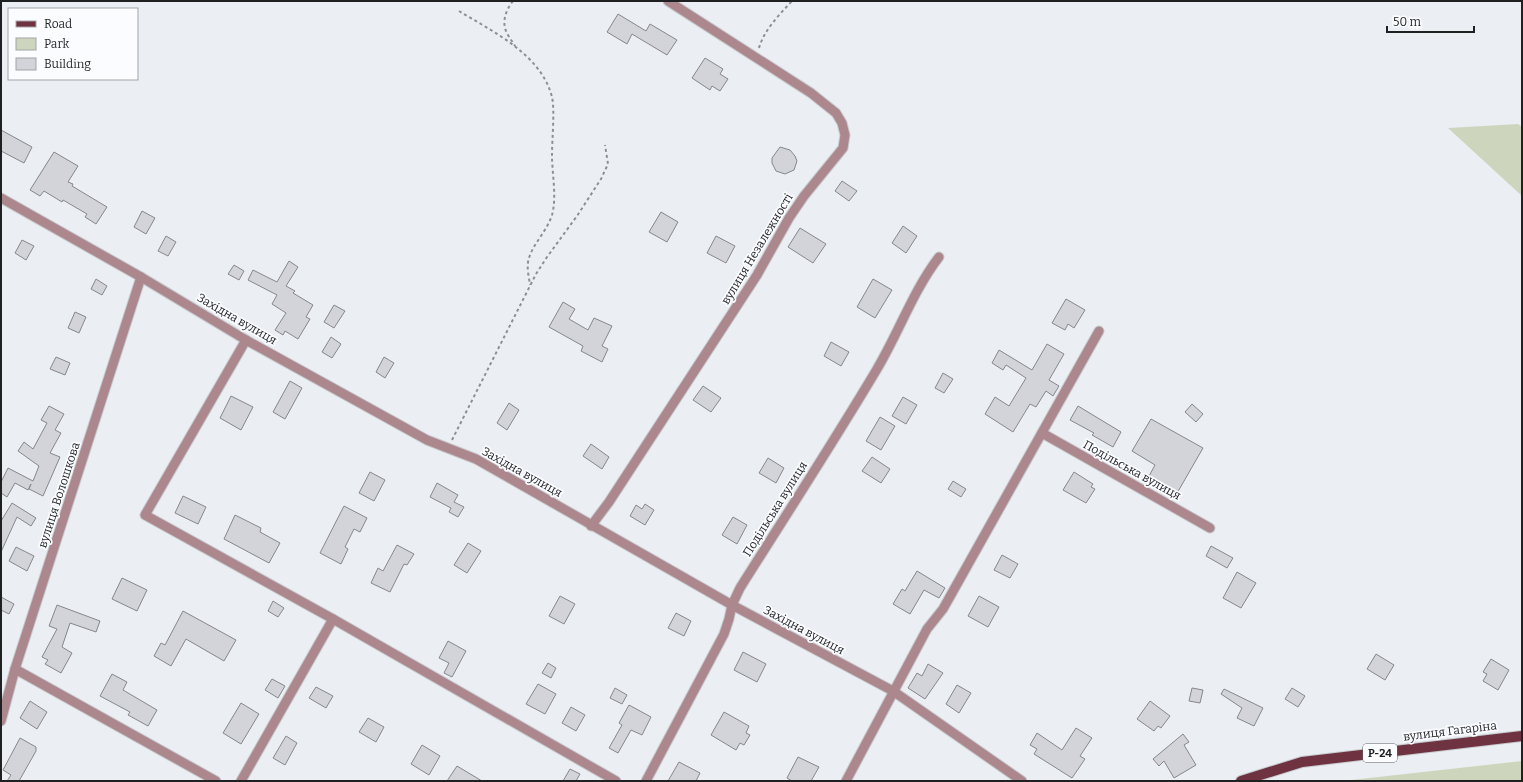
<svg xmlns="http://www.w3.org/2000/svg" width="1523" height="782" font-family="Bitter,serif">
  <style>
    .green { fill: #cdd6bd }
    .building { fill: #d3d4d9; stroke: #86878c }
    .lines { fill: none; stroke-linecap: round; stroke-linejoin: round }
    .minor-casing { stroke: #c6cacd; stroke-width: 11 }
    .primary-casing { stroke: #c6cacd; stroke-width: 12 }
    .path { stroke: #8d9093; stroke-width: 2; stroke-dasharray: 3 3; stroke-linecap: butt }
    .minor { stroke: #ac878d; stroke-width: 9 }
    .primary { stroke: #6e3240; stroke-width: 10 }
    .labels { text-anchor: middle; dominant-baseline: central; stroke-width: 3.5; stroke-linejoin: round; paint-order: stroke }
    .shield { fill: #fafcff; stroke: #616264; stroke-width: 1 }
    .shield-label { font-size: 11px; font-weight: bold; fill: #1f2022 }
    .street-label { font-size: 12px; fill: #1f2022; stroke: #fafcff }
  </style>
  <rect width="100%" height="100%" fill="#ebeff3"/>
  <!-- green -->
  <g class="green">
    <path d="M 1518,124 L 1522,127 L 1522,196 L 1448,128 Z"/>
    <path d="M 1522,761 L 1522,781 L 1342,781 Z"/>
  </g>
  <!-- building -->
  <g class="building">
    <path d="M 618,14 L 646,31 L 650,24 L 677,40 L 667,55 L 632,34 L 627,44 L 607,32 Z"/>
    <path d="M 705,58 L 723,69 L 720,74 L 728,79 L 720,91 L 712,86 L 710,90 L 692,78 Z"/>
    <path d="M 1,130 L 32,147 L 24,163 L 1,151 Z"/>
    <path d="M 780,147 L 790,150 L 795,156 L 797,161 L 794,170 L 785,174 L 776,171 L 772,163 L 772,158 Z"/>
    <path d="M 54,152 L 78,166 L 68,182 L 73,184 L 72,186 L 107,207 L 96,224 L 85,217 L 87,214 L 63,200 L 62,202 L 44,191 L 40,196 L 30,190 Z"/>
    <path d="M 842,181 L 857,191 L 849,201 L 835,191 Z"/>
    <path d="M 142,211 L 155,218 L 146,234 L 134,227 Z"/>
    <path d="M 661,212 L 678,222 L 667,242 L 649,232 Z"/>
    <path d="M 903,226 L 917,236 L 906,253 L 892,243 Z"/>
    <path d="M 800,228 L 826,244 L 813,263 L 788,247 Z"/>
    <path d="M 166,236 L 176,242 L 168,256 L 158,251 Z"/>
    <path d="M 716,236 L 735,246 L 726,263 L 707,253 Z"/>
    <path d="M 22,240 L 34,246 L 26,260 L 15,253 Z"/>
    <path d="M 289,261 L 298,267 L 286,286 L 295,291 L 293,293 L 313,305 L 306,317 L 310,319 L 298,339 L 285,331 L 283,335 L 275,330 L 286,313 L 272,304 L 277,295 L 248,280 L 253,270 L 277,282 Z"/>
    <path d="M 234,265 L 244,271 L 239,280 L 228,274 Z"/>
    <path d="M 96,279 L 107,286 L 102,295 L 91,289 Z"/>
    <path d="M 873,279 L 892,290 L 875,318 L 857,307 Z"/>
    <path d="M 1066,299 L 1085,310 L 1074,328 L 1068,324 L 1065,330 L 1052,323 Z"/>
    <path d="M 563,302 L 575,309 L 569,319 L 588,330 L 594,318 L 612,326 L 602,346 L 608,349 L 602,362 L 581,351 L 583,346 L 549,327 Z"/>
    <path d="M 334,305 L 345,311 L 334,328 L 324,322 Z"/>
    <path d="M 75,312 L 86,317 L 79,333 L 68,328 Z"/>
    <path d="M 331,337 L 341,344 L 332,358 L 322,352 Z"/>
    <path d="M 831,342 L 849,352 L 841,366 L 824,356 Z"/>
    <path d="M 1047,344 L 1064,354 L 1049,380 L 1059,386 L 1053,396 L 1046,391 L 1036,407 L 1030,404 L 1013,432 L 985,414 L 995,397 L 1009,406 L 1026,378 L 1006,365 L 1003,370 L 992,363 L 999,350 L 1032,370 Z"/>
    <path d="M 56,357 L 70,363 L 65,375 L 50,369 Z"/>
    <path d="M 384,357 L 394,363 L 385,378 L 376,372 Z"/>
    <path d="M 943,373 L 953,379 L 944,393 L 935,388 Z"/>
    <path d="M 290,381 L 302,388 L 285,419 L 273,412 Z"/>
    <path d="M 703,386 L 721,398 L 711,412 L 693,400 Z"/>
    <path d="M 231,396 L 253,407 L 241,430 L 220,418 Z"/>
    <path d="M 903,397 L 917,405 L 906,424 L 892,416 Z"/>
    <path d="M 509,403 L 519,410 L 507,430 L 497,423 Z"/>
    <path d="M 1192,404 L 1203,414 L 1196,422 L 1185,412 Z"/>
    <path d="M 49,406 L 64,414 L 55,430 L 61,433 L 50,453 L 60,457 L 43,496 L 29,489 L 31,484 L 28,490 L 15,483 L 7,497 L 1,493 L 1,482 L 8,468 L 33,481 L 39,466 L 18,451 L 24,442 L 33,449 L 47,423 L 41,420 Z"/>
    <path d="M 1078,406 L 1121,432 L 1113,447 L 1092,435 L 1094,433 L 1070,420 Z"/>
    <path d="M 880,417 L 895,426 L 881,450 L 866,441 Z"/>
    <path d="M 1151,419 L 1203,448 L 1176,495 L 1148,478 L 1155,465 L 1132,451 Z"/>
    <path d="M 591,444 L 609,457 L 602,469 L 583,456 Z"/>
    <path d="M 872,457 L 890,469 L 881,483 L 862,471 Z"/>
    <path d="M 768,458 L 784,468 L 776,483 L 759,473 Z"/>
    <path d="M 370,472 L 385,480 L 374,501 L 359,493 Z"/>
    <path d="M 1074,472 L 1093,484 L 1091,487 L 1095,489 L 1086,503 L 1063,490 Z"/>
    <path d="M 953,481 L 966,489 L 961,497 L 948,489 Z"/>
    <path d="M 437,483 L 458,495 L 454,502 L 464,507 L 458,517 L 449,512 L 451,508 L 430,497 Z"/>
    <path d="M 183,496 L 206,507 L 198,524 L 175,513 Z"/>
    <path d="M 12,503 L 36,518 L 31,526 L 17,517 L 1,552 L 1,521 Z"/>
    <path d="M 645,504 L 654,510 L 645,525 L 630,516 L 636,505 L 642,509 Z"/>
    <path d="M 344,506 L 367,518 L 360,532 L 354,529 L 345,547 L 348,549 L 341,564 L 320,553 Z"/>
    <path d="M 235,515 L 261,528 L 260,532 L 280,543 L 269,563 L 224,539 Z"/>
    <path d="M 733,517 L 747,525 L 737,544 L 722,535 Z"/>
    <path d="M 468,543 L 481,551 L 467,573 L 454,565 Z"/>
    <path d="M 397,545 L 414,554 L 407,565 L 404,564 L 390,592 L 371,583 L 378,568 L 383,571 Z"/>
    <path d="M 1211,546 L 1233,558 L 1227,568 L 1206,556 Z"/>
    <path d="M 16,547 L 34,556 L 27,571 L 9,561 Z"/>
    <path d="M 1002,555 L 1018,564 L 1010,578 L 994,570 Z"/>
    <path d="M 917,571 L 945,588 L 939,598 L 924,590 L 910,614 L 893,604 L 902,589 L 905,591 Z"/>
    <path d="M 1237,572 L 1256,583 L 1241,608 L 1223,598 Z"/>
    <path d="M 122,578 L 147,590 L 137,611 L 112,599 Z"/>
    <path d="M 560,596 L 575,604 L 564,624 L 549,616 Z"/>
    <path d="M 979,596 L 999,607 L 988,627 L 968,616 Z"/>
    <path d="M 1,597 L 14,604 L 9,614 L 1,610 Z"/>
    <path d="M 273,601 L 284,608 L 278,617 L 268,611 Z"/>
    <path d="M 57,605 L 100,621 L 96,632 L 70,623 L 62,647 L 72,653 L 61,673 L 45,664 L 48,660 L 42,657 L 57,629 L 49,626 Z"/>
    <path d="M 183,611 L 236,640 L 224,661 L 186,639 L 171,666 L 154,656 L 161,643 L 165,645 Z"/>
    <path d="M 676,613 L 691,621 L 684,636 L 668,628 Z"/>
    <path d="M 448,641 L 466,651 L 452,677 L 444,673 L 449,663 L 439,658 Z"/>
    <path d="M 743,652 L 766,664 L 757,682 L 734,670 Z"/>
    <path d="M 1376,654 L 1394,665 L 1385,680 L 1367,669 Z"/>
    <path d="M 1491,659 L 1509,670 L 1498,690 L 1483,681 L 1487,674 L 1483,672 Z"/>
    <path d="M 548,663 L 556,668 L 551,678 L 542,673 Z"/>
    <path d="M 928,664 L 943,673 L 925,699 L 908,688 L 917,673 L 922,676 Z"/>
    <path d="M 112,674 L 127,682 L 123,690 L 157,710 L 148,726 L 128,715 L 130,712 L 100,696 Z"/>
    <path d="M 272,679 L 285,686 L 278,698 L 265,690 Z"/>
    <path d="M 538,684 L 556,694 L 545,714 L 526,704 Z"/>
    <path d="M 957,685 L 971,693 L 959,713 L 946,704 Z"/>
    <path d="M 316,687 L 333,696 L 326,708 L 309,698 Z"/>
    <path d="M 615,688 L 627,695 L 622,704 L 610,698 Z"/>
    <path d="M 1192,688 L 1203,690 L 1200,703 L 1189,701 Z"/>
    <path d="M 1292,688 L 1305,696 L 1298,707 L 1285,699 Z"/>
    <path d="M 1224,689 L 1263,708 L 1254,726 L 1237,718 L 1242,708 L 1221,694 Z"/>
    <path d="M 30,701 L 47,712 L 37,729 L 20,718 Z"/>
    <path d="M 1150,701 L 1170,716 L 1161,728 L 1158,726 L 1154,731 L 1137,719 Z"/>
    <path d="M 241,703 L 259,714 L 241,744 L 223,733 Z"/>
    <path d="M 629,705 L 651,717 L 642,735 L 631,730 L 618,753 L 609,748 L 622,725 L 619,723 Z"/>
    <path d="M 571,707 L 585,715 L 576,731 L 562,723 Z"/>
    <path d="M 724,712 L 749,726 L 746,733 L 750,735 L 744,745 L 740,743 L 736,750 L 711,735 Z"/>
    <path d="M 368,718 L 384,727 L 376,742 L 359,732 Z"/>
    <path d="M 1076,728 L 1092,738 L 1080,756 L 1085,759 L 1072,778 L 1034,754 L 1037,749 L 1030,745 L 1037,733 L 1062,750 Z"/>
    <path d="M 1183,734 L 1189,742 L 1184,745 L 1196,765 L 1174,778 L 1164,761 L 1159,766 L 1153,759 Z"/>
    <path d="M 286,736 L 297,743 L 285,765 L 273,758 Z"/>
    <path d="M 20,738 L 36,747 L 36,751 L 19,781 L 7,781 L 11,775 L 3,770 Z"/>
    <path d="M 422,745 L 440,756 L 429,775 L 411,764 Z"/>
    <path d="M 798,757 L 819,767 L 811,781 L 792,781 L 787,778 Z"/>
    <path d="M 679,762 L 700,773 L 696,781 L 668,781 Z"/>
    <path d="M 457,766 L 482,781 L 447,781 Z"/>
    <path d="M 570,769 L 580,774 L 576,781 L 563,781 Z"/>
  </g>
  <g class="lines">
    <!-- minor casing -->
    <g class="minor-casing">
      <g id="minor">
        <path d="M 1,198 L 141,277 L 246,340 L 427,440 L 476,459 L 732,605 L 893,691 L 1022,781"/>
        <path d="M 246,340 L 145,515 L 333,619 L 616,781"/>
        <path d="M 1042,433 L 1210,528"/>
        <path d="M 591,526 L 609,502 L 757,275 L 789,218 L 804,196 L 843,148 L 845,135 L 842,123 L 836,113 L 811,93 L 668,1"/>
        <path d="M 15,669 L 216,781"/>
        <path d="M 1,721 L 15,669 L 141,277"/>
        <path d="M 241,781 L 333,619"/>
        <path d="M 646,781 L 724,634 L 729,619 L 732,605 L 740,588 C 786,515 833,443 877,369 C 899,332 913,291 939,257"/>
        <path d="M 846,781 L 927,629 L 943,609 L 1099,331"/>
      </g>
    </g>
    <!-- primary casing -->
    <g class="primary-casing">
      <path id="primary" d="M 1241,781 L 1302,762 L 1522,736"/>
    </g>
    <!-- path -->
    <g class="path">
      <path d="M 513,1 C 505,11 501,24 508,35 C 510,39 513,42 515,46"/>
      <path d="M 459,11 C 493,32 541,54 552,97 C 555,111 552,139 552,155 C 552,174 557,197 552,215 C 547,231 533,244 529,258 C 526,267 529,277 530,285"/>
      <path d="M 759,48 C 764,30 779,15 792,1"/>
      <path d="M 452,440 L 536,274 L 547,257 L 577,216 L 601,179 L 608,164 L 605,145"/>
    </g>
    <!-- minor -->
    <use href="#minor" class="minor"/>
    <!-- primary -->
    <use href="#primary" class="primary"/>
  </g>
  <g class="labels">
    <!-- shield labels -->
    <rect class="shield" x="1363" y="744" width="34" height="18" rx="3"/>
    <g class="shield-label">
      <text x="1380" y="753">Р-24</text>
    </g>
    <!-- street labels -->
    <g class="street-label">
      <text transform="translate(757 249) rotate(-59)">вулиця Незалежності</text>
      <text transform="translate(237 319) rotate(30)">Західна вулиця</text>
      <text transform="translate(1132 470) rotate(29)">Подільська вулиця</text>
      <text transform="translate(522 472) rotate(29)">Західна вулиця</text>
      <text transform="translate(59 495) rotate(-72)">вулиця Волошкова</text>
      <text transform="translate(775 509) rotate(-58)">Подільська вулиця</text>
      <text transform="translate(804 630) rotate(28)">Західна вулиця</text>
      <text transform="translate(1450 731) rotate(-7)">вулиця Гагаріна</text>
    </g>
  </g>
  <!-- border -->
  <rect width="1523" height="782" fill="none" stroke="#1f2022" stroke-width="4"/>
  <!-- legend -->
  <rect x="8" y="8" width="130" height="72" fill="#fafcff" stroke="#a2a4a7"/>
  <rect x="16" y="21" width="20" height="6" fill="#6e3240" stroke="#a2a4a7"/>
  <text x="44" y="28" font-size="12" fill="#1f2022">Road</text>
  <rect x="16" y="38" width="20" height="12" fill="#cdd6bd" stroke="#a2a4a7"/>
  <text x="44" y="48" font-size="12" fill="#1f2022">Park</text>
  <rect x="16" y="58" width="20" height="12" fill="#d3d4d9" stroke="#a2a4a7"/>
  <text x="44" y="68" font-size="12" fill="#1f2022">Building</text>
  <!-- scale -->
  <path d="M1387 26v6h87v-6" fill="none" stroke="#1f2022" stroke-width="2"/>
  <text x="1393" y="26" font-size="12" fill="#1f2022" stroke="#fafcff" stroke-width="3" paint-order="stroke">50 m</text>
</svg>
